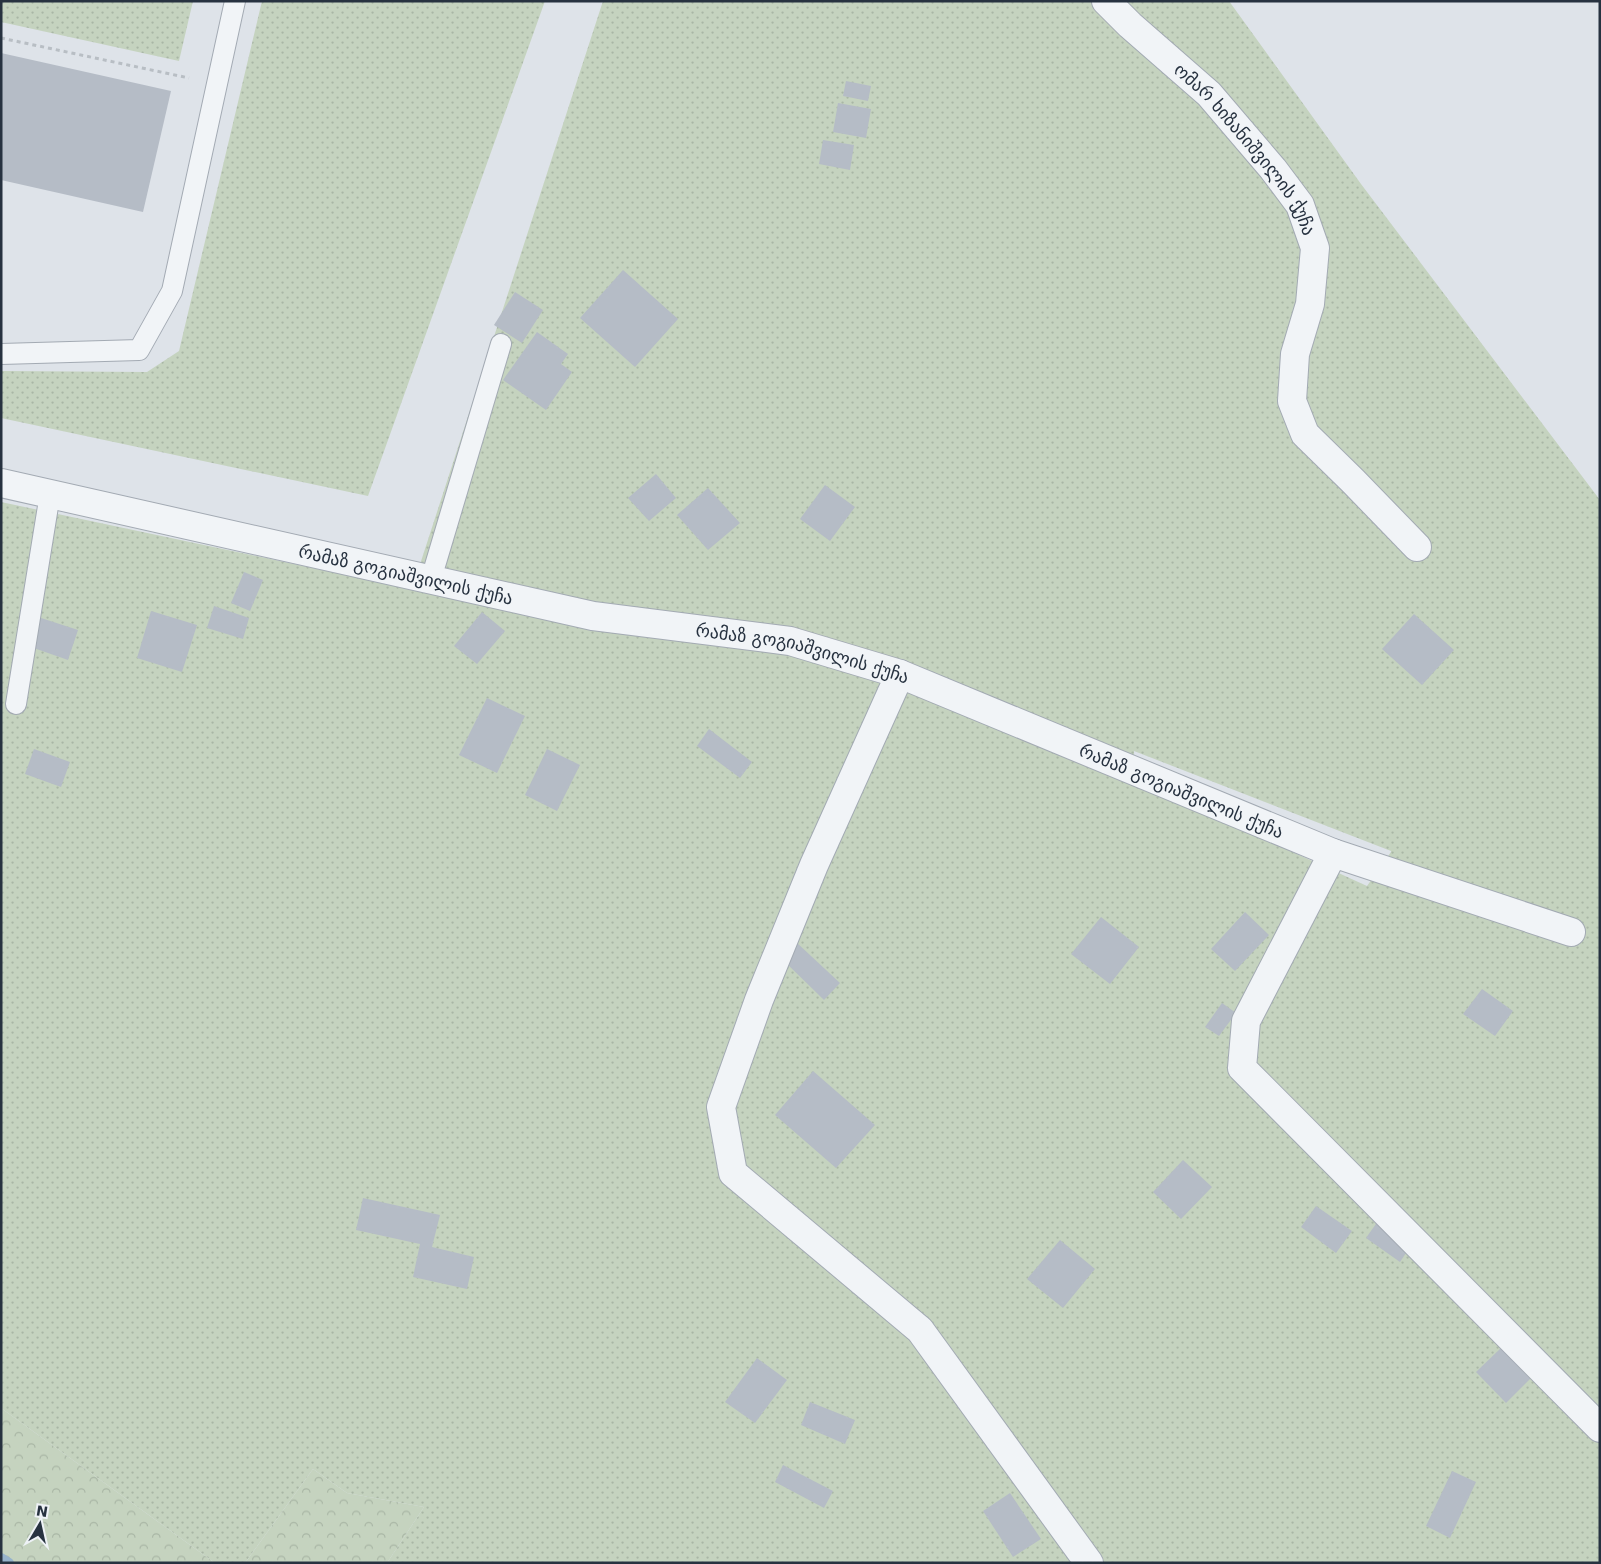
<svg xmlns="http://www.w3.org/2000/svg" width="1601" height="1564" font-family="'DejaVu Sans','Noto Sans Georgian',sans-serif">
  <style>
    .green { fill: url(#green-dots); fill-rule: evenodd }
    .forest { fill: url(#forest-crowns) }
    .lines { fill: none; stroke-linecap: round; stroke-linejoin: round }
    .stream { stroke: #97b3cb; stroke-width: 10 }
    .building { fill: #b5bcc6 }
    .service-casing { stroke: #a3aab3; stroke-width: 22 }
    .minor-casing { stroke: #a3aab3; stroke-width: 30 }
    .path { stroke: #b8bec4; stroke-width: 3; stroke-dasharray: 4 4; stroke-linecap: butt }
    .service { stroke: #f1f4f7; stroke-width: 20 }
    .minor { stroke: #f1f4f7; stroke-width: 28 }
    .labels { text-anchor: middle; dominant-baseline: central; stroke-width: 4; stroke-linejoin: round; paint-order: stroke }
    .street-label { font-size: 18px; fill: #273240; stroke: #eef2f6 }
  </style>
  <defs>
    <pattern id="green-dots" width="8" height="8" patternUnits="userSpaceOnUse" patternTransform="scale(1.25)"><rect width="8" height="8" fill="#c5d3bf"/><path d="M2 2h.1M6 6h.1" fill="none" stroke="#a9b6a5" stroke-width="1.8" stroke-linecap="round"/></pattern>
    <pattern id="forest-crowns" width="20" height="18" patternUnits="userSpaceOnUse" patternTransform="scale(1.25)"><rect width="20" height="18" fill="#c5d3bf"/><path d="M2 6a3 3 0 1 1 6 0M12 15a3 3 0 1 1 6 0" fill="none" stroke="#a9b6a5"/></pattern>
  </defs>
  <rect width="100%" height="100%" fill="#dee3e9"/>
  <!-- green -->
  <g class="green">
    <path d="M 1,1 L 193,1 L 179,61 L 1,22 Z"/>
    <path d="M 262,1 L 545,1 L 368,496 L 1,418 L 1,371 L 147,372 L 179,351 Z"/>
    <path d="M 603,1 L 1229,1 L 1361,184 L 1600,500 L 1600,1563 L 387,1563 L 424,1507 L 347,1493 L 313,1469 L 245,1563 L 215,1563 L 1,1408 L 1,502 L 412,589 ZM 1134,751 L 1391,851 L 1391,852 L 1367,886 L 1135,780 Z"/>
  </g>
  <!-- forest -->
  <g class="forest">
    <path d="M 1,1408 L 215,1563 L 1,1563 Z"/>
    <path d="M 313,1469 L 347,1493 L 424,1507 L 387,1563 L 245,1563 Z"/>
  </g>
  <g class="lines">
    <!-- stream -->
    <path class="stream" d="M 1,1558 L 9,1563"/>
  </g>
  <!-- building -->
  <g class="building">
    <path d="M 1,53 L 171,91 L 143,212 L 1,180 Z"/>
    <path d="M 846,81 L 871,86 L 868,101 L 843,96 Z"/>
    <path d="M 838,103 L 871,109 L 866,138 L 833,132 Z"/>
    <path d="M 823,140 L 854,145 L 850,170 L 819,164 Z"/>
    <path d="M 623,270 L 678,319 L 635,367 L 580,318 Z"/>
    <path d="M 515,292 L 543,310 L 522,343 L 494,325 Z"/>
    <path d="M 537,332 L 568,354 L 561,364 L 572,372 L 546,410 L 503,380 Z"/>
    <path d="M 656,474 L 676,498 L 649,521 L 628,498 Z"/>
    <path d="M 825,485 L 855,507 L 830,541 L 800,519 Z"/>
    <path d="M 708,488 L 740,523 L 708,550 L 677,515 Z"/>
    <path d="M 244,572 L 263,580 L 250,611 L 231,603 Z"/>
    <path d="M 214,606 L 249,618 L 243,639 L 207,628 Z"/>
    <path d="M 151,611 L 197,625 L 182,672 L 137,658 Z"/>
    <path d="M 482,612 L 505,631 L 477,664 L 454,646 Z"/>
    <path d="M 1414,614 L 1454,650 L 1422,685 L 1382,649 Z"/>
    <path d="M 38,617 L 78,630 L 68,660 L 28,646 Z"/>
    <path d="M 487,698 L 525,716 L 497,773 L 459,755 Z"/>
    <path d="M 709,729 L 752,762 L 740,778 L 697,746 Z"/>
    <path d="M 34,749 L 70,762 L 61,787 L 25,774 Z"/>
    <path d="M 547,749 L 580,765 L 557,811 L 525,795 Z"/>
    <path d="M 1245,912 L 1269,935 L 1235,971 L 1211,949 Z"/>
    <path d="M 1101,917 L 1139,947 L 1110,984 L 1071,954 Z"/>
    <path d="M 796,942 L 840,983 L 824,1000 L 781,958 Z"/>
    <path d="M 1482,989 L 1513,1011 L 1495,1036 L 1463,1014 Z"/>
    <path d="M 1222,1003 L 1236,1013 L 1219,1036 L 1205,1027 Z"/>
    <path d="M 813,1071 L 875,1125 L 836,1168 L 775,1115 Z"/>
    <path d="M 1183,1160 L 1212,1187 L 1181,1219 L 1153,1192 Z"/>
    <path d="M 363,1198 L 440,1215 L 432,1247 L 474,1257 L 467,1289 L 413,1277 L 420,1244 L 356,1230 Z"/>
    <path d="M 1316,1206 L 1352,1231 L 1336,1253 L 1301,1227 Z"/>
    <path d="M 1378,1221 L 1412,1244 L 1400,1262 L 1366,1238 Z"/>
    <path d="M 1060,1240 L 1095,1269 L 1063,1308 L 1027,1279 Z"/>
    <path d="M 1501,1348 L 1531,1378 L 1506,1403 L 1476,1372 Z"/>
    <path d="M 757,1358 L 787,1380 L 755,1423 L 725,1402 Z"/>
    <path d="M 810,1402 L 855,1420 L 845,1444 L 801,1425 Z"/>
    <path d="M 783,1465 L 833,1491 L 824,1508 L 775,1482 Z"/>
    <path d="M 1452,1471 L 1476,1482 L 1450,1538 L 1426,1526 Z"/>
    <path d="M 1010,1493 L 1041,1539 L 1013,1557 L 983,1511 Z"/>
  </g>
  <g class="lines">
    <!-- service casing -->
    <g class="service-casing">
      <g id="service">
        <path d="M 1,354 L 139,350 L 172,291 L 235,1"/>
        <path d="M 431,579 L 501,344"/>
        <path d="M 16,704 L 50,494"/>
      </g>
    </g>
    <!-- minor casing -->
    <g class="minor-casing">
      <g id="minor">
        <path id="s1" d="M 1106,1 L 1130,25 L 1209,94 L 1273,169 L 1300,205 L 1315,248 L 1310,304 L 1295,354 L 1292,401 L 1305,434 L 1353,481 L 1417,547"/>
        <path id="s2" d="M 1,483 L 593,616 L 790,641 L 900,674 L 1333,853 L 1571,932"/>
        <path d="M 900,674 L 814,865 L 759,1000 L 721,1107 L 733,1173 L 920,1330 L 1089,1563"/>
        <path d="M 1333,853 L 1246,1021 L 1242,1068 L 1600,1428"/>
      </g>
    </g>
    <!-- path -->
    <path class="path" d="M 1,38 L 189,78"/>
    <!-- service -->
    <use href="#service" class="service"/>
    <!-- minor -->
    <use href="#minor" class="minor"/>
  </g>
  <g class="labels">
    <!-- street labels -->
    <g class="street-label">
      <text stroke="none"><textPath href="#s1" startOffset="205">ომარ ხიზანიშვილის ქუჩა</textPath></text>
      <text stroke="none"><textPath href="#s2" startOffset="415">რამაზ გოგიაშვილის ქუჩა</textPath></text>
      <text stroke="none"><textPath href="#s2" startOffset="820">რამაზ გოგიაშვილის ქუჩა</textPath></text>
      <text stroke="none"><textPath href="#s2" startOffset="1225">რამაზ გოგიაშვილის ქუჩა</textPath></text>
    </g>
  </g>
  <!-- border -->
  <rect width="1601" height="1564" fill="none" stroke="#273240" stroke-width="5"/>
  <!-- north arrow -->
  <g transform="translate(40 1524) rotate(9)" stroke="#eef2f6" stroke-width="4" paint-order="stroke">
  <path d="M0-4L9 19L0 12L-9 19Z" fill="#273240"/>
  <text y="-8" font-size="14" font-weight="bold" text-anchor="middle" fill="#273240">N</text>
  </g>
</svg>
